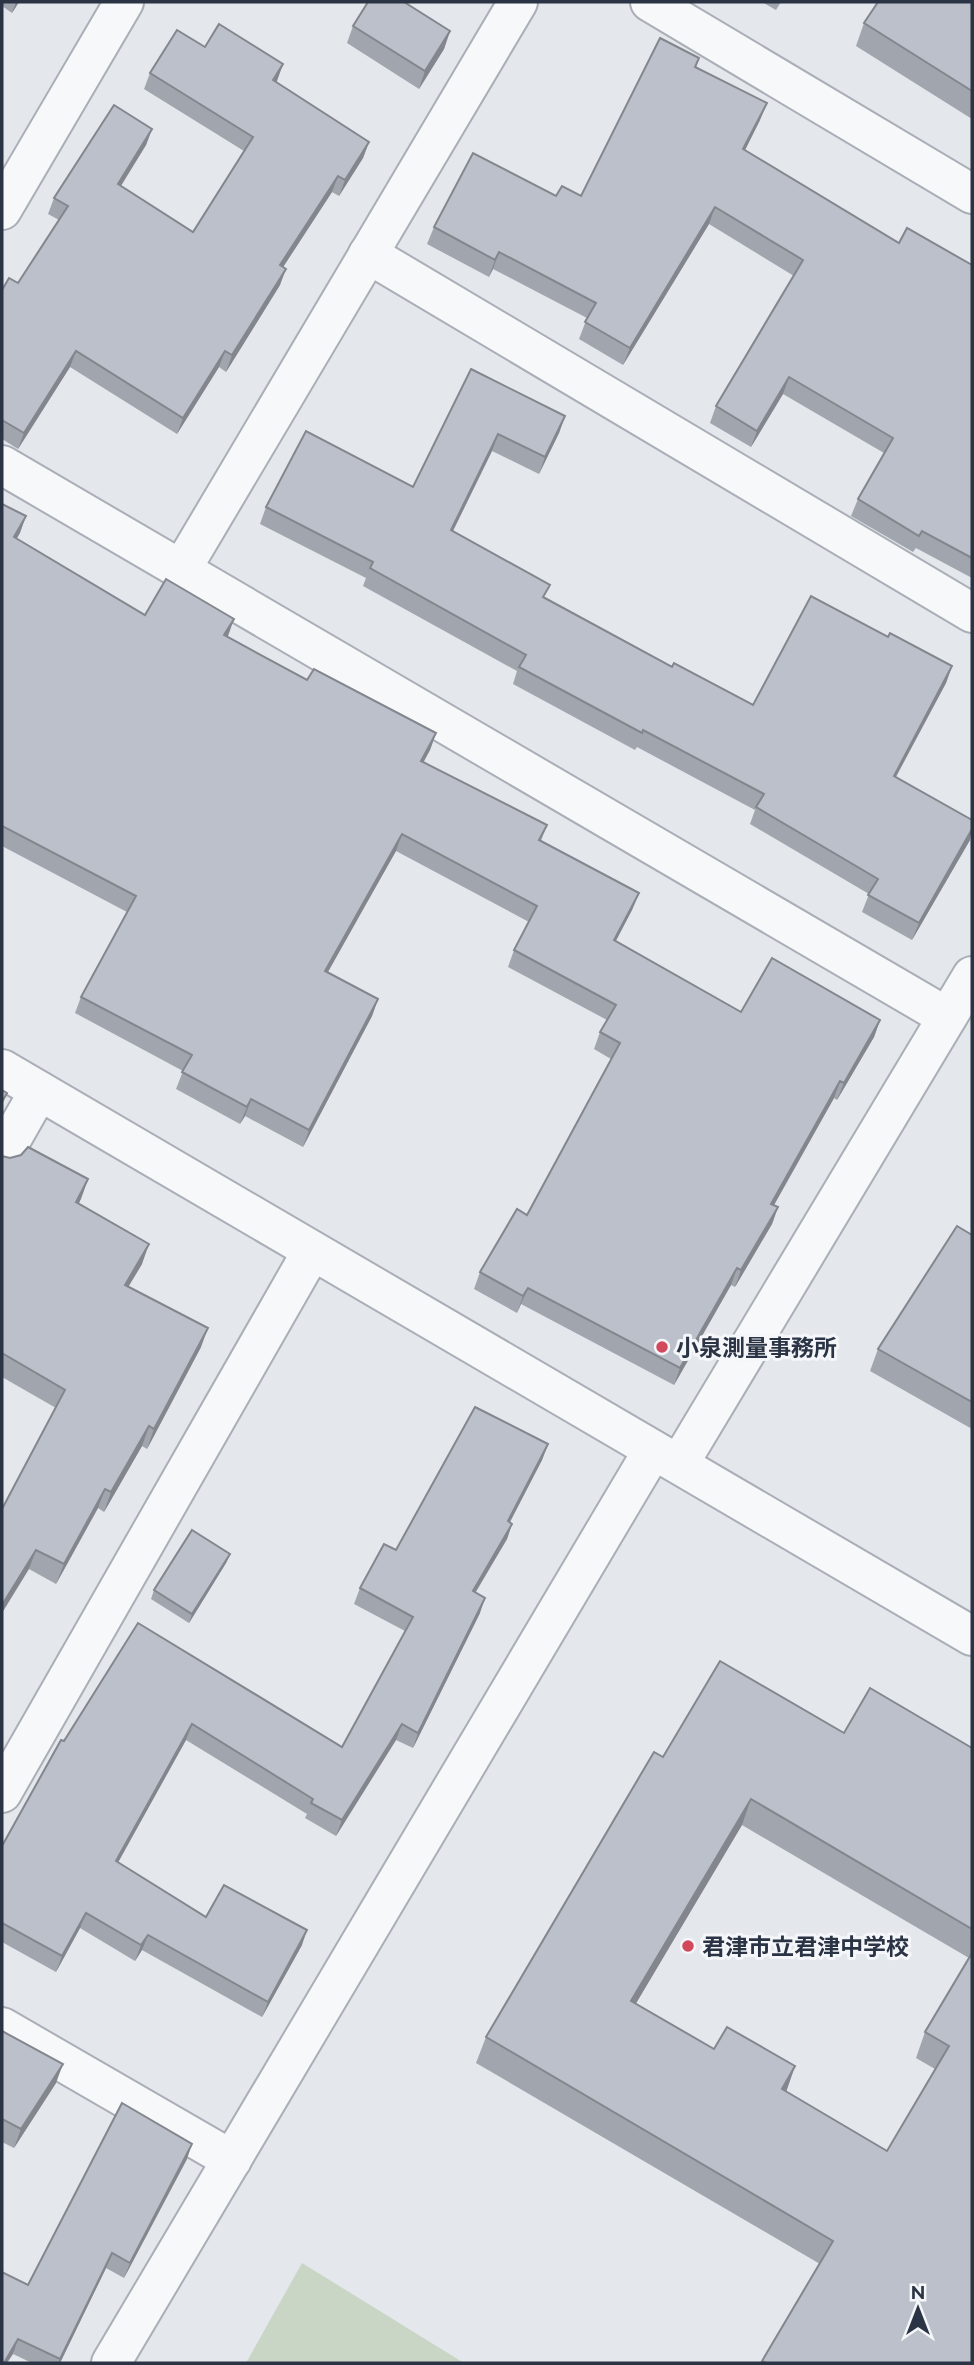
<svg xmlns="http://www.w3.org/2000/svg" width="974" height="2365" font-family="Raleway,'Noto Sans JP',sans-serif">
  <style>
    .green { fill: #c9d6c5 }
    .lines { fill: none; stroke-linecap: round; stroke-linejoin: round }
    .minor-casing { stroke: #a9aeb7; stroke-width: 42 }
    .minor { stroke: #f7f8fa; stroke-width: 38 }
    .wall { fill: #a1a5ae; fill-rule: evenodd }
    .shaded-wall { fill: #83868d }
    .building { fill: #bbc0ca; stroke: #83868d; stroke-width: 2 }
    .poi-dot { fill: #d1495b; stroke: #f4f6f9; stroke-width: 2.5 }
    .labels { text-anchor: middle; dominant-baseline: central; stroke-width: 6; stroke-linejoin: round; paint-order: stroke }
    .poi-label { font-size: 23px; font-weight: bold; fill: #2b3445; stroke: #f4f6f9; text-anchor: start }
  </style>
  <rect width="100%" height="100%" fill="#e4e7ec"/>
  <!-- green -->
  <path class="green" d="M 302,2263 L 464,2363 L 246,2363 Z"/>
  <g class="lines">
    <!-- minor casing -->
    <g class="minor-casing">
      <g id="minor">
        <path d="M 650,2 L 972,194"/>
        <path d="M 2,210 L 124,2"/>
        <path d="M 368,254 L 972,613"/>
        <path d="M 2,465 L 947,1017"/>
        <path d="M 181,570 L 518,2"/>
        <path d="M 2,1069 L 972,1636"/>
        <path d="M 2,1156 L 39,1091"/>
        <path d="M 679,1464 L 972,976"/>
        <path d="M 2,1793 L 312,1251"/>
        <path d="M 2,2027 L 232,2160"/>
        <path d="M 111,2363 L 653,1450"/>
      </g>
    </g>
    <!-- minor -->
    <use href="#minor" class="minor"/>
  </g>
  <!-- wall -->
  <g class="wall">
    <path d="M 2,2 L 19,2 L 12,13 L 2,6 Z"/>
    <path d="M 762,2 L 781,2 L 776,10 Z"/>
    <path d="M 972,2 L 972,119 L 856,46 L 864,23 Z"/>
    <path d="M 353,26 L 450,31 L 444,49 L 419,89 L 347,43 Z"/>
    <path d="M 205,47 L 283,64 L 276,82 L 369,142 L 363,158 L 339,196 L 332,192 L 283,267 L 280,285 L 226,372 L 219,367 L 177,434 L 70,367 L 18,449 L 2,439 L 2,290 L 18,283 L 59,220 L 48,214 L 54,198 L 152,129 L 146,145 L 121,186 L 193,232 L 244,151 L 144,89 L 150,73 Z"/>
    <path d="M 699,58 L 696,67 L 760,120 L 745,150 L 899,243 L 972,265 L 972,578 L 916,548 L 913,552 L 851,516 L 858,499 L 884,453 L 783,394 L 751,447 L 710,423 L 716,406 L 794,276 L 709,224 L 623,365 L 579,339 L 587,318 L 493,269 L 489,277 L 427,244 L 434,227 L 556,196 L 581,196 Z"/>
    <path d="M 471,369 L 565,416 L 559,433 L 539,474 L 492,451 L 453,531 L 545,598 L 672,667 L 753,705 L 888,637 L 952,666 L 946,683 L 896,777 L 970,840 L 912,940 L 862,912 L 869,894 L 750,824 L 755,810 L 637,747 L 635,750 L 513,684 L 517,671 L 363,586 L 366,578 L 260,524 L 266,507 L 413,487 Z"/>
    <path d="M 2,504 L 26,516 L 16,539 L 145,615 L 227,637 L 307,680 L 436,733 L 430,750 L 423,762 L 547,825 L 541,841 L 639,893 L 632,910 L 616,941 L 741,1012 L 880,1020 L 874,1037 L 837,1100 L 834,1098 L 774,1205 L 778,1207 L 772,1224 L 735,1287 L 731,1285 L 674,1385 L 521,1304 L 517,1313 L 474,1289 L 480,1272 L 527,1215 L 611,1059 L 594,1049 L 600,1032 L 607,1020 L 508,967 L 514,950 L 529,922 L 396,851 L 327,972 L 378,999 L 372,1016 L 303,1147 L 245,1116 L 240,1124 L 176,1089 L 183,1071 L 75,1013 L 81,997 L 127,912 L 2,846 Z"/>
    <path d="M 2,1156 L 88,1179 L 79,1203 L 142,1264 L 128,1287 L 201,1347 L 147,1449 L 142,1446 L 104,1512 L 98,1508 L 56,1584 L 29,1569 L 56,1408 L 2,1377 Z"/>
    <path d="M 972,1235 L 972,1429 L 870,1371 L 878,1349 Z"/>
    <path d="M 548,1444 L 542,1460 L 510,1522 L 512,1524 L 507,1539 L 476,1592 L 480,1613 L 413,1748 L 396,1740 L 336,1836 L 305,1818 L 307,1814 L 186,1740 L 118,1862 L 206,1917 L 302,1945 L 262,2017 L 142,1950 L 135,1961 L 80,1928 L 56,1972 L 2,1942 L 2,1846 L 64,1741 L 138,1623 L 342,1747 L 405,1631 L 354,1604 L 360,1588 L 396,1550 Z"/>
    <path d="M 230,1554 L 226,1563 L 189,1623 L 151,1599 L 154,1590 Z"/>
    <path d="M 844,1733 L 972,1748 L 972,2363 L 762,2363 L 820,2264 L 476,2063 L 486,2037 L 663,1757 ZM 742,1825 L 969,1958 L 925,2032 L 916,2058 L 935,2069 L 887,2151 L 786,2092 L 795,2066 L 714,2049 L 636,2003 Z"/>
    <path d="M 2,2031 L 56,2083 L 14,2148 L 2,2142 Z"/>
    <path d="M 187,2159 L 124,2278 L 106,2268 L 60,2363 L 32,2363 L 13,2354 L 28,2285 Z"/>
  </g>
  <!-- shaded-wall -->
  <g class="shaded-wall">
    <path d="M 16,2 L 19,2 L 12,13 Z"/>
    <path d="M 450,31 L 444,49 L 419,89 L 425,71 Z"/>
    <path d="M 283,64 L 277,81 L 267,97 L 273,80 Z"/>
    <path d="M 767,103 L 760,120 L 737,166 L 743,149 Z"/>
    <path d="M 152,129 L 146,145 L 112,200 L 118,184 Z"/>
    <path d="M 369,142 L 363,158 L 339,196 L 345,180 Z"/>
    <path d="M 338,176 L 332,192 L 274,281 L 280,265 Z"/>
    <path d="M 715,207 L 709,224 L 623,365 L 630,348 Z"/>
    <path d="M 499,252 L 493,269 L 489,277 L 495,260 Z"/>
    <path d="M 286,269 L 280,285 L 226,372 L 232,355 Z"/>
    <path d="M 76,351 L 70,367 L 18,449 L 24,433 Z"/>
    <path d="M 225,351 L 219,367 L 177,434 L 183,418 Z"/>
    <path d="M 789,377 L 783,394 L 751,447 L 757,431 Z"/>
    <path d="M 565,416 L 559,433 L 539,474 L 545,457 Z"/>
    <path d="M 498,434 L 492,451 L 445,547 L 451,530 Z"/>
    <path d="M 26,516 L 20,533 L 8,554 L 14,537 Z"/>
    <path d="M 234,619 L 228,636 L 218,652 L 224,635 Z"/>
    <path d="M 952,666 L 946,683 L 887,793 L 894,776 Z"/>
    <path d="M 436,733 L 430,750 L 415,778 L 421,761 Z"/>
    <path d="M 972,829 L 970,840 L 912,940 L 919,923 Z"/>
    <path d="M 402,834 L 396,851 L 319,988 L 325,971 Z"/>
    <path d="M 639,893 L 632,910 L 607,957 L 614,940 Z"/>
    <path d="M 378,999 L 372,1016 L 303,1147 L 309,1130 Z"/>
    <path d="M 880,1020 L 874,1037 L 837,1100 L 844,1083 Z"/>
    <path d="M 840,1081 L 834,1098 L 765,1221 L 771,1204 Z"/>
    <path d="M 251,1099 L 245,1116 L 240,1124 L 247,1107 Z"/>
    <path d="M 88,1179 L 81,1199 L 69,1221 L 76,1202 Z"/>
    <path d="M 778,1207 L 772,1224 L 735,1287 L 741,1270 Z"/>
    <path d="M 149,1244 L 142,1264 L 118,1304 L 125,1285 Z"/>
    <path d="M 737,1268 L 731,1285 L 674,1385 L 680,1368 Z"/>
    <path d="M 528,1288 L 521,1304 L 517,1313 L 523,1296 Z"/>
    <path d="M 208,1328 L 201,1347 L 147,1449 L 154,1429 Z"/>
    <path d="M 149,1426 L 142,1446 L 104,1512 L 111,1492 Z"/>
    <path d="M 548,1444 L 542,1460 L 502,1537 L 508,1521 Z"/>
    <path d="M 105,1489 L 98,1508 L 56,1584 L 64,1564 Z"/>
    <path d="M 512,1524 L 507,1539 L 467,1606 L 473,1591 Z"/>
    <path d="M 36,1550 L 29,1569 L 2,1613 L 2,1605 Z"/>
    <path d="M 230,1554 L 226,1563 L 189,1623 L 192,1614 Z"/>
    <path d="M 485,1598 L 480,1613 L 413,1748 L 418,1733 Z"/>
    <path d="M 192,1724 L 186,1740 L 110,1877 L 116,1861 Z"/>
    <path d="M 402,1724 L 396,1740 L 336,1836 L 342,1820 Z"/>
    <path d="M 751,1799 L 742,1825 L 622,2027 L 631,2001 Z"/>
    <path d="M 86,1913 L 80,1928 L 56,1972 L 62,1956 Z"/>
    <path d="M 307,1930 L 302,1945 L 262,2017 L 268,2002 Z"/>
    <path d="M 148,1935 L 142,1950 L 135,1961 L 141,1945 Z"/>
    <path d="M 63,2064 L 56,2083 L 14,2148 L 21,2129 Z"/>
    <path d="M 795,2066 L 786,2092 L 782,2089 Z"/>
    <path d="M 192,2144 L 187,2159 L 124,2278 L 130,2263 Z"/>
    <path d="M 112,2253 L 106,2268 L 60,2363 L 58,2363 Z"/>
    <path d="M 18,2339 L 13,2354 L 7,2363 L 4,2363 Z"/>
  </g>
  <!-- building -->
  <g class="building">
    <path d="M 368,2 L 404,2 L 450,31 L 425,71 L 353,26 Z"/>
    <path d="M 878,2 L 972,2 L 972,91 L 864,23 Z"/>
    <path d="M 219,24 L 283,64 L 273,80 L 369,142 L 345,180 L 338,176 L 280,265 L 286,269 L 232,355 L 225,351 L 183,418 L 76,351 L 24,433 L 2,420 L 2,290 L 9,278 L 18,283 L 68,206 L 54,198 L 114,105 L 152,129 L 118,184 L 193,232 L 253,137 L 150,73 L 177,30 L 205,47 Z"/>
    <path d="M 660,38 L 699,58 L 695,67 L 767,103 L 743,149 L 899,243 L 907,228 L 972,265 L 972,558 L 922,531 L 919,536 L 858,499 L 893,438 L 789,377 L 757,431 L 716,406 L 803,260 L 715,207 L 630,348 L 585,322 L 596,303 L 499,252 L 495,260 L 434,227 L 473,153 L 556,196 L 562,186 L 581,196 Z"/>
    <path d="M 471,369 L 565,416 L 545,457 L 498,434 L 451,530 L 550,585 L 543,597 L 672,667 L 674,663 L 753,705 L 811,596 L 888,637 L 890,633 L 952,666 L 894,776 L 972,820 L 972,829 L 919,923 L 868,895 L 878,879 L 756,807 L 764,794 L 643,730 L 642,733 L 519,667 L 526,655 L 370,568 L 373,562 L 266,507 L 306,431 L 413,487 Z"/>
    <path d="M 2,504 L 26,516 L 14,537 L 145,615 L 166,579 L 234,619 L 224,635 L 307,680 L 314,669 L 436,733 L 421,761 L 547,825 L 539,840 L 639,893 L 614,940 L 741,1012 L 772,958 L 880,1020 L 844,1083 L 840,1081 L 771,1204 L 778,1207 L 741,1270 L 737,1268 L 680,1368 L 528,1288 L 523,1296 L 480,1272 L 517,1209 L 527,1215 L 620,1043 L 600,1032 L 616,1005 L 514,950 L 537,906 L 402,834 L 325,971 L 378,999 L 309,1130 L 251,1099 L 247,1107 L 182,1072 L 192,1055 L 81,997 L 136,896 L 2,826 Z"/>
    <path d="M 2,1090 L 7,1093 L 2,1102 Z"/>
    <path d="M 28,1147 L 88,1179 L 76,1202 L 149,1244 L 125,1285 L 208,1328 L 154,1429 L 149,1426 L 111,1492 L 105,1489 L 64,1564 L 36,1550 L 2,1605 L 2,1509 L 65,1390 L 2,1353 L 2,1156 L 10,1158 L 21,1155 Z"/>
    <path d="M 957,1226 L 972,1235 L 972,1402 L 878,1349 Z"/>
    <path d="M 475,1407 L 548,1444 L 508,1521 L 512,1524 L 473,1591 L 485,1598 L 418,1733 L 402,1724 L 342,1820 L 311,1803 L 313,1799 L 192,1724 L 116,1861 L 206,1917 L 224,1885 L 307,1930 L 268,2002 L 148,1935 L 141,1945 L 86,1913 L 62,1956 L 2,1923 L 2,1846 L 61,1740 L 64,1741 L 138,1623 L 342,1747 L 413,1617 L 360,1588 L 384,1544 L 396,1550 Z"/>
    <path d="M 192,1530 L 230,1554 L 192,1614 L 154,1590 Z"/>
    <path d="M 720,1661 L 844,1733 L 870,1688 L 972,1748 L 972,1929 L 751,1799 L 631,2001 L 714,2049 L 727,2027 L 795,2066 L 782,2089 L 887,2151 L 949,2046 L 925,2032 L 972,1953 L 972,2363 L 766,2363 L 762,2361 L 833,2241 L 486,2037 L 654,1752 L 663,1757 Z"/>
    <path d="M 2,2031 L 63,2064 L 21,2129 L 2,2119 Z"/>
    <path d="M 122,2103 L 192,2144 L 130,2263 L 112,2253 L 60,2359 L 18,2339 L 4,2363 L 2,2363 L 2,2272 L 28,2285 Z"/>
  </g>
  <!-- markers -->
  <g class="poi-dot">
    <circle cx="662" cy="1347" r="7"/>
    <circle cx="688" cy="1946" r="7"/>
  </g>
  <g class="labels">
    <!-- poi labels -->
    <g class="poi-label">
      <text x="676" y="1347">小泉測量事務所</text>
      <text x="702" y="1946">君津市立君津中学校</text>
    </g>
  </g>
  <!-- border -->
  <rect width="974" height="2365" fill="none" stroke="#2b3445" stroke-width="7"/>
  <!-- north arrow -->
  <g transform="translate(918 2309)" stroke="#f4f6f9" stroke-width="5" paint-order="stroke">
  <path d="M0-5L12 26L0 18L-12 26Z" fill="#2b3445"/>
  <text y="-10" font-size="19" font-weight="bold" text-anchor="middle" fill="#2b3445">N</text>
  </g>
</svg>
